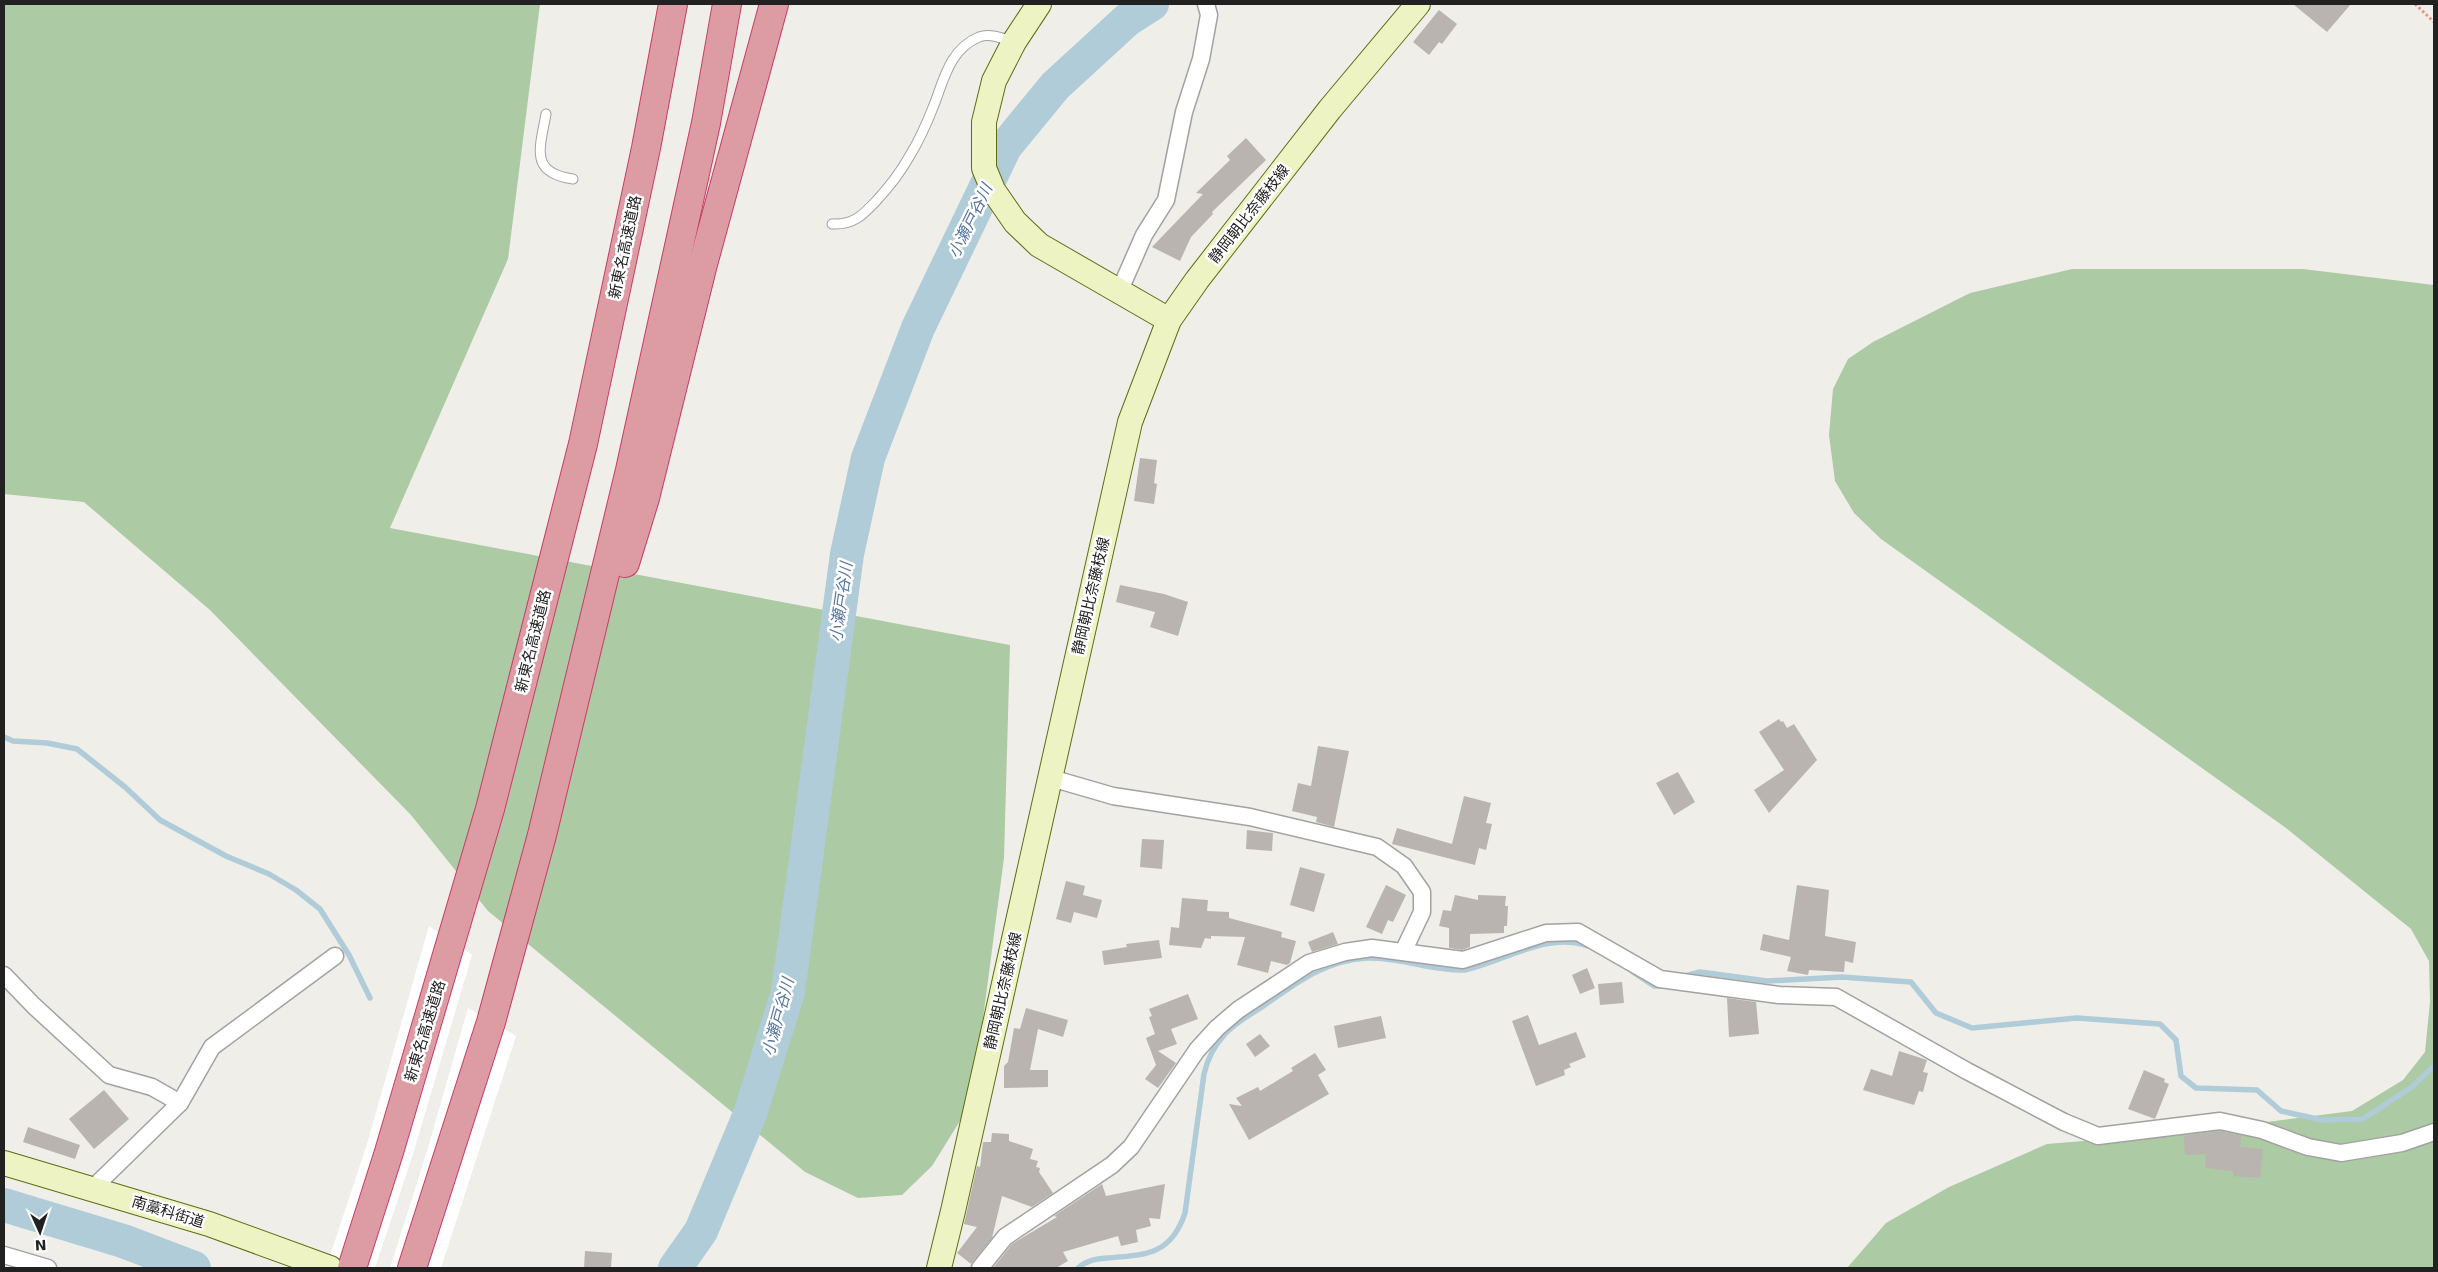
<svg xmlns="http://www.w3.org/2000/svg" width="2438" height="1272" font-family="'DejaVu Sans','Noto Sans JP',sans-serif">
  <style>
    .forest { fill: #accaa3 }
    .pier { fill: #fff }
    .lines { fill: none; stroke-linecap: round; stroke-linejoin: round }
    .stream { stroke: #afccd8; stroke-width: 5.5 }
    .river { stroke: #afccd8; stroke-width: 34 }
    .building { fill: #b9b4af }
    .lane-casing { stroke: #a2a2a2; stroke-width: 11 }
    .street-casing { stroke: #a2a2a2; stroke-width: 19 }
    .secondary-casing { stroke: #5e6d13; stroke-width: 26 }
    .highway-casing { stroke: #c73d64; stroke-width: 30 }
    .path { stroke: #ea9180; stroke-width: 3; stroke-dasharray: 2.5 2.5; stroke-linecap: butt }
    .lane { stroke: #fff; stroke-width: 9 }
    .street { stroke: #fff; stroke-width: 16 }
    .secondary { stroke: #eef3c4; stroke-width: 24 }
    .highway { stroke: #dd9ba3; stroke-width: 28 }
    .labels { text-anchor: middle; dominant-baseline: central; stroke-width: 5; stroke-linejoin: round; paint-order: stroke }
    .street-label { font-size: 15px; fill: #212121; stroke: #fff }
    .water-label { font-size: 16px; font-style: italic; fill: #54759f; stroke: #fff }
  </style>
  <rect width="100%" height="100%" fill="#f0eee9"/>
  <!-- forest -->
  <g class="forest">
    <path d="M 4,4 L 540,4 L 508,259 L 390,528 L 1010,645 L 1004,858 L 976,1072 L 963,1116 L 932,1166 L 902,1195 L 858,1198 L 805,1172 L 488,911 L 411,815 L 210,610 L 84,502 L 4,494 Z"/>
    <path d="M 2072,269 L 2303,269 L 2434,285 L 2434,1268 L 1847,1268 L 1886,1223 L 1949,1187 L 2047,1144 L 2180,1133 L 2352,1111 L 2403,1080 L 2425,1052 L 2430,1002 L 2429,961 L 2411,929 L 2286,828 L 1881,539 L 1854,513 L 1835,481 L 1829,435 L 1833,389 L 1848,359 L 1873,342 L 1970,293 Z"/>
  </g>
  <!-- pier -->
  <g class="pier">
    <path d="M 429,926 L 472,955 L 413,1154 L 375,1268 L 326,1268 L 367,1144 Z"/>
    <path d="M 468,1008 L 516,1036 L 441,1268 L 390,1268 L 428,1148 Z"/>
  </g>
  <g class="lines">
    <!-- stream -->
    <g class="stream">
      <path d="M 4,737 L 13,741 L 47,743 L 77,749 L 125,787 L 160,820 L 226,856 L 269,874 L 296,890 L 320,909 L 349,955 L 370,998"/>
      <path d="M 1633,972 L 1654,986 L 1662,986"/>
      <path d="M 1685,976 L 1700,972 L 1767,981 L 1842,977 L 1911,982 L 1936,1013 L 1972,1028 L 2077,1018 L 2160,1024 L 2176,1040 L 2181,1076 L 2196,1088 L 2257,1090 L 2281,1111 L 2322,1120 L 2363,1119 L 2413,1086 L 2434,1066"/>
      <path d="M 1078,1268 C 1087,1260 1096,1259 1107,1258 C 1146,1255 1171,1255 1185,1213 L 1204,1074 C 1207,1060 1215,1045 1225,1034 C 1235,1023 1249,1015 1262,1007 C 1295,984 1325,960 1367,958 C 1400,957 1432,971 1465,970 C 1505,961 1548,931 1588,946"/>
    </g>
    <!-- river -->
    <g class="river">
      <path d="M 4,1205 L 123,1241 L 194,1268"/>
      <path d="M 675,1268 L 701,1231 L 750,1114 L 788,992 L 847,554 L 868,458 L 918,328 L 1005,147 L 1055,86 L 1127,20 L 1152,4"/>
    </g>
  </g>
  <!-- building -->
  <g class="building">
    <path d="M 2293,4 L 2351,4 L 2327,32 Z"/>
    <path d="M 1439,10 L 1457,24 L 1442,44 L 1439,42 L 1429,55 L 1413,42 Z"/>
    <path d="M 1246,138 L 1266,160 L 1212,212 L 1213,214 L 1191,237 L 1180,261 L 1152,247 L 1203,194 L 1196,193 L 1230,160 L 1227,156 Z"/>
    <path d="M 1140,458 L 1157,460 L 1154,483 L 1157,484 L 1154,504 L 1134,501 Z"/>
    <path d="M 1120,585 L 1164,594 L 1188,602 L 1178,636 L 1150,627 L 1155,612 L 1116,602 Z"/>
    <path d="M 1779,719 L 1781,722 L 1783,721 L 1787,728 L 1794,724 L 1817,760 L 1769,813 L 1754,790 L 1784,770 L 1759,732 Z"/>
    <path d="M 1318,746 L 1349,751 L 1334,827 L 1316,822 L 1317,817 L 1292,811 L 1298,783 L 1311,786 Z"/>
    <path d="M 1678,772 L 1695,802 L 1674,815 L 1656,783 Z"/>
    <path d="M 1464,796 L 1491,803 L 1486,823 L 1492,824 L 1486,850 L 1479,848 L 1475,865 L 1392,844 L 1397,828 L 1452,844 Z"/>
    <path d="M 1247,830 L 1273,833 L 1272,851 L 1246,849 Z"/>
    <path d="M 1142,839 L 1164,840 L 1162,869 L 1140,867 Z"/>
    <path d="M 1300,867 L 1325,874 L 1314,912 L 1290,905 Z"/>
    <path d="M 1066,881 L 1085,886 L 1083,895 L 1102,900 L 1097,918 L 1074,912 L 1071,923 L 1056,919 Z"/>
    <path d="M 1386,885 L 1406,895 L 1393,922 L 1388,920 L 1382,934 L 1366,927 Z"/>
    <path d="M 1797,885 L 1829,890 L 1825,936 L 1856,942 L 1853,963 L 1845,961 L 1844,972 L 1809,970 L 1808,975 L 1787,971 L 1791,957 L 1760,950 L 1763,934 L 1789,940 Z"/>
    <path d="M 1455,895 L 1478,900 L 1478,895 L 1506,896 L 1505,906 L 1508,906 L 1507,926 L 1504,926 L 1504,933 L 1470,934 L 1470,947 L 1462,950 L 1449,948 L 1449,928 L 1439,926 L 1443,910 L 1451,911 Z"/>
    <path d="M 1182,898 L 1208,900 L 1207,911 L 1229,912 L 1229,918 L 1282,932 L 1281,937 L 1296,941 L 1290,963 L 1287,965 L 1271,961 L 1268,973 L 1237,965 L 1245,937 L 1211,936 L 1211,939 L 1205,938 L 1201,948 L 1169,945 L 1171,927 L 1179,928 Z"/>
    <path d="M 1333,932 L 1338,944 L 1312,952 L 1308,942 Z"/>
    <path d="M 1159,940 L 1162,958 L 1104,965 L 1102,951 L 1127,947 L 1126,944 Z"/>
    <path d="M 1587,968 L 1595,988 L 1580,994 L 1572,975 Z"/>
    <path d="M 1622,982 L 1624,1003 L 1600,1005 L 1598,984 Z"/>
    <path d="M 1188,994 L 1198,1019 L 1171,1029 L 1177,1044 L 1158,1051 L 1176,1063 L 1158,1088 L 1145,1079 L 1156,1065 L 1146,1038 L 1155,1034 L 1149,1017 L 1152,1016 L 1149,1009 Z"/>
    <path d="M 1727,998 L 1756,1002 L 1759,1034 L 1729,1037 Z"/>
    <path d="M 1026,1008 L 1068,1020 L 1063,1037 L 1038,1029 L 1030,1070 L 1048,1070 L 1048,1087 L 1004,1088 L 1004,1066 L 1008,1062 L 1014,1028 L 1020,1029 Z"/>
    <path d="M 1528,1015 L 1539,1045 L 1576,1032 L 1586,1057 L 1569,1064 L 1571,1067 L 1564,1070 L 1565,1075 L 1536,1086 L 1512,1021 Z"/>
    <path d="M 1381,1016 L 1386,1038 L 1338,1048 L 1334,1026 Z"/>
    <path d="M 1260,1034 L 1270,1046 L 1255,1057 L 1246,1044 Z"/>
    <path d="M 1899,1051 L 1927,1060 L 1923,1072 L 1928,1073 L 1923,1092 L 1919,1091 L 1914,1105 L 1863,1090 L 1871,1069 L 1892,1076 Z"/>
    <path d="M 1315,1053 L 1326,1070 L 1318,1075 L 1329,1094 L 1249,1140 L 1229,1104 L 1242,1106 L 1236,1098 L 1258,1087 L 1260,1091 L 1293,1071 L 1291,1068 Z"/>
    <path d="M 2144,1070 L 2165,1079 L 2164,1082 L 2169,1084 L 2155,1119 L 2128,1109 Z"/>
    <path d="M 104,1090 L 129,1119 L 94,1149 L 69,1119 Z"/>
    <path d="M 28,1127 L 80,1145 L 75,1159 L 23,1142 Z"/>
    <path d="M 2220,1131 L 2241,1136 L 2240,1147 L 2263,1149 L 2260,1178 L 2233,1176 L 2233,1171 L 2205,1168 L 2206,1154 L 2185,1155 L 2184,1136 Z"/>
    <path d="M 992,1133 L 1009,1134 L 1009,1141 L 1033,1149 L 1030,1159 L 1038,1161 L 1036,1167 L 1040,1168 L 1039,1172 L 1053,1193 L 1032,1207 L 1002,1196 L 992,1238 L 971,1264 L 957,1253 L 977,1227 L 964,1224 L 977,1166 L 980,1167 L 983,1142 L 991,1142 Z"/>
    <path d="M 1102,1184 L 1106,1196 L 1165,1184 L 1160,1219 L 1149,1218 L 1151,1226 L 1136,1230 L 1138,1242 L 1121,1246 L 1118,1236 L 1063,1252 L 1068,1261 L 1056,1268 L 993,1268 L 1012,1244 L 1057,1217 L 1054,1216 Z"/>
    <path d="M 585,1251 L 612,1253 L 611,1268 L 584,1268 Z"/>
  </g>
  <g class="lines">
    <!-- lane casing -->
    <g class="lane-casing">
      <g id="lane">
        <path d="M 546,114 C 540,148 529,173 573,179"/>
        <path d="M 832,224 C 854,225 863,215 877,200 C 889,187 900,173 909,157 C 919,141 927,123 934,105 C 944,79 950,49 979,37 C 990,33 1002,38 1013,42"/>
      </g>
    </g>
    <!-- street casing -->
    <g class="street-casing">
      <g id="street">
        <path d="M 1119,292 L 1144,235 L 1166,200 L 1184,112 L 1201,59 L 1209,15 L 1206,4"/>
        <path d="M 1051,778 L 1113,796 L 1250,817 L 1377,847 L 1404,866 L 1422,892 L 1422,912 L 1403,952"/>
        <path d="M 4,975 L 34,1006 L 109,1075 L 152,1087 L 180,1103"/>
        <path d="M 92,1189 L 180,1103 L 212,1047 L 335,956"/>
        <path d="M 4,1255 L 48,1268"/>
        <path d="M 980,1268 L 1005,1237 L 1112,1165 L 1131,1147 L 1197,1050 L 1217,1028 L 1238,1010 L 1309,963 L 1345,952 L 1372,948 L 1463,960 L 1546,933 L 1578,932 L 1660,979 L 1779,995 L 1836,997 L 1967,1071 L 2064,1122 L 2098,1136 L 2220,1121 L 2262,1130 L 2308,1147 L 2341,1153 L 2402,1143 L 2434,1132"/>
      </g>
    </g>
    <!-- secondary casing -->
    <g class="secondary-casing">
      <g id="secondary">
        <path d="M 1039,4 L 1014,42 L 994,81 L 984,122 L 984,168 L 993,190 L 1015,222 L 1039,245 L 1169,320"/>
        <path d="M 4,1163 L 209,1224 L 330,1268"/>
        <path d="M 939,1268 L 953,1211 L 1130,422 L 1169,320 L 1197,280 L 1330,109 L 1418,4"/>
      </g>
    </g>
    <!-- highway casing -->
    <g class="highway-casing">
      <g id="highway">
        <path d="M 625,563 L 645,498 L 703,264 L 774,4"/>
        <path d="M 352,1268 L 389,1152 L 490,809 L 583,444 L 646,148 L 673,4"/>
        <path d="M 412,1268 L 491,1022 L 542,835 L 630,470 L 706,123 L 727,4"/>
      </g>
    </g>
    <!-- path -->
    <path class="path" d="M 2415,4 L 2434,22"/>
    <!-- lane -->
    <use href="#lane" class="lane"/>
    <!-- street -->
    <use href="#street" class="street"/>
    <!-- secondary -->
    <use href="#secondary" class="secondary"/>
    <!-- highway -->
    <use href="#highway" class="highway"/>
  </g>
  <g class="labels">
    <!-- street labels -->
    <g class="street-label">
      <text transform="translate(1249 214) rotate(-52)">静岡朝比奈藤枝線</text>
      <text transform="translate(625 247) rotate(-78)">新東名高速道路</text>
      <text transform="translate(1091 596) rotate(-77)">静岡朝比奈藤枝線</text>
      <text transform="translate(533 641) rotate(-76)">新東名高速道路</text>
      <text transform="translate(1003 991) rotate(-77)">静岡朝比奈藤枝線</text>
      <text transform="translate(425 1031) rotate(-73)">新東名高速道路</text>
      <text transform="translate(168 1212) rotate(17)">南藁科街道</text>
    </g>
    <!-- water labels -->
    <g class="water-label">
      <text transform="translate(970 221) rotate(-64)">小瀬戸谷川</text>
      <text transform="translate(841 602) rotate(-82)">小瀬戸谷川</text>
      <text transform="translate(778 1017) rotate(-75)">小瀬戸谷川</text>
    </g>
  </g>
  <!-- border -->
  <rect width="2438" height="1272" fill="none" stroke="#212121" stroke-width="10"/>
  <!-- north arrow -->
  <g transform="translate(40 1232) rotate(177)" stroke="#ffffff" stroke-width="4" paint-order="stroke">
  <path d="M0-4L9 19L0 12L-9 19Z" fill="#212121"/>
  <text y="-8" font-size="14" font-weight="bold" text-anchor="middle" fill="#212121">N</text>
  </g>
</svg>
